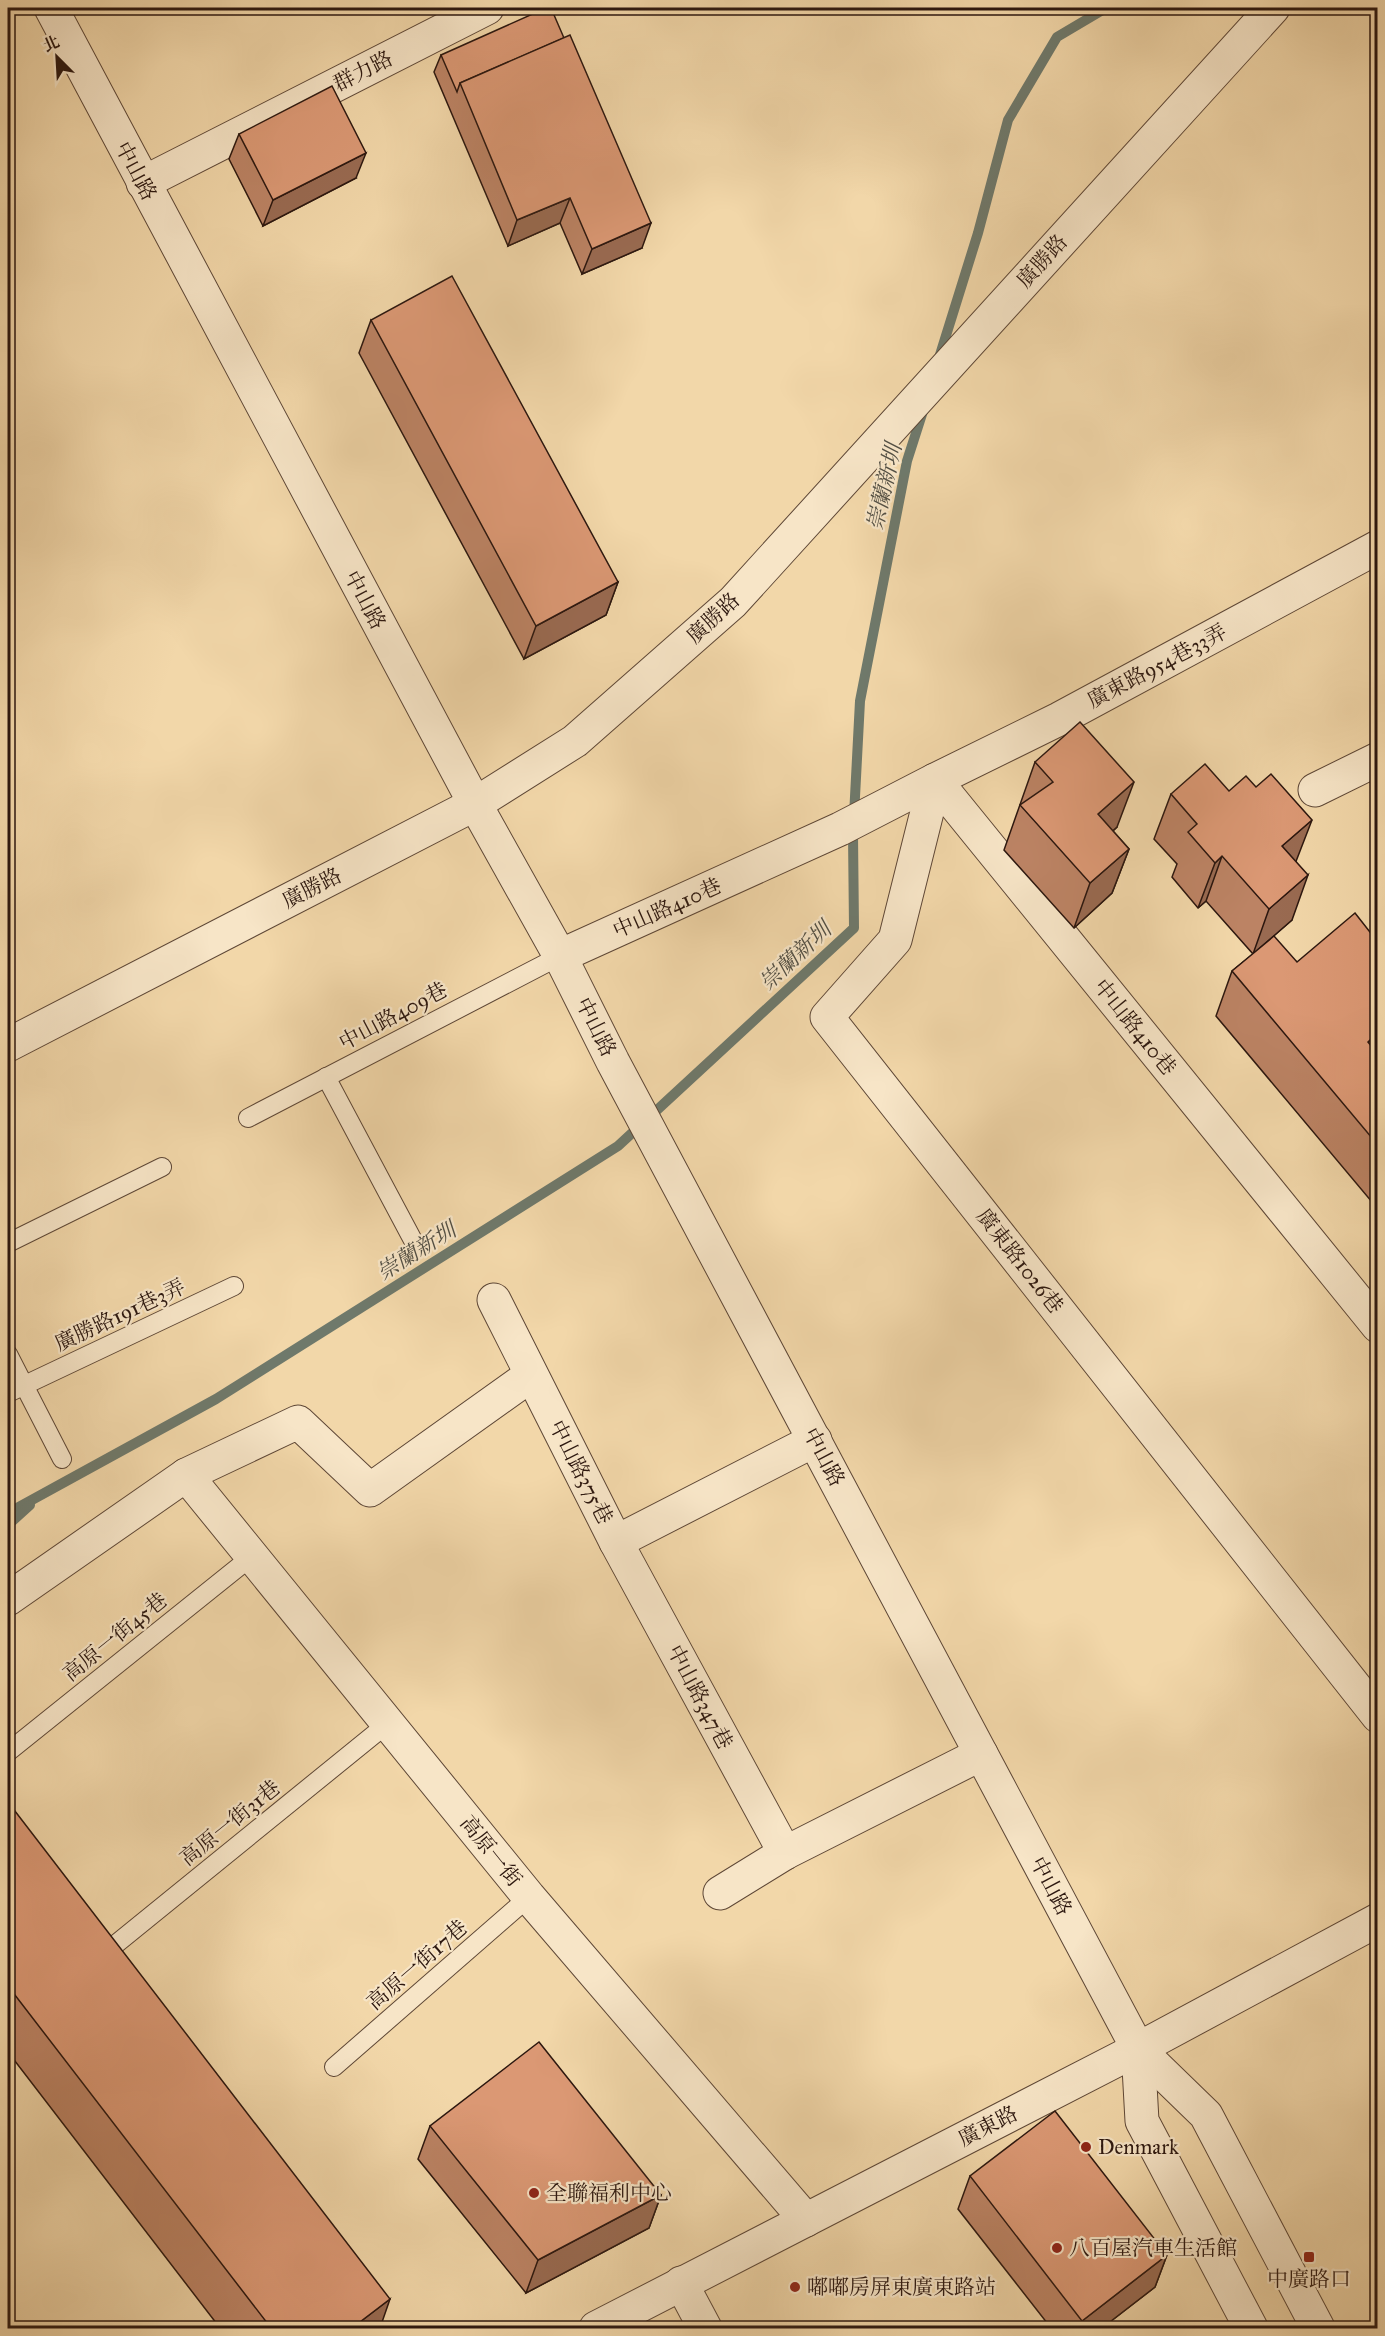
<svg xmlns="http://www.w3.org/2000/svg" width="1385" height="2336" font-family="'IM FELL Great Primer','Noto Serif TC',serif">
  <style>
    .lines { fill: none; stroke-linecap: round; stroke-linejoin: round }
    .stream { stroke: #6f796b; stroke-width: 10 }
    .service-casing { stroke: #5e4736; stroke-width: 20 }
    .minor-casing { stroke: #5e4736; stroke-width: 35 }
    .tertiary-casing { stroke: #5e4736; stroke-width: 35 }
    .service { stroke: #f7e5c7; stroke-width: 18 }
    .minor { stroke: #f7e5c7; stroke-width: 33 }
    .tertiary { stroke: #f7e5c7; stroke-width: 33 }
    .wall { fill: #bc8364; stroke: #2c170f; stroke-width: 1.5 }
    .shaded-wall { fill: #996a51; stroke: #2c170f; stroke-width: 1.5 }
    .building { fill: #db9874; stroke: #2c170f; stroke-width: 1.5 }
    .poi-dot { fill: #8f2418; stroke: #f7e5c7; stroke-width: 2 }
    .labels { text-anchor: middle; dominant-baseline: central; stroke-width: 4.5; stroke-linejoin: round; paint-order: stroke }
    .street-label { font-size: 21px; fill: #2c170f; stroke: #f7e5c7 }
    .poi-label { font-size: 21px; fill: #2c170f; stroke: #f7e5c7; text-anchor: start }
    .water-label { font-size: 22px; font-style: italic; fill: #535045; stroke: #f7e5c7 }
  </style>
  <rect width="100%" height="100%" fill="#f2d7a9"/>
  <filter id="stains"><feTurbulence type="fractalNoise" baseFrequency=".00333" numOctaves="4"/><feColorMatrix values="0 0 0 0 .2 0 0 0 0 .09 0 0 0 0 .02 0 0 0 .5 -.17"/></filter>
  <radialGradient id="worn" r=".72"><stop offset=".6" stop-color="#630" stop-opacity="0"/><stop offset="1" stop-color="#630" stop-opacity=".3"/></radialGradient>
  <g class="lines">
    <!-- stream -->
    <g class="stream">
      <path d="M 939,358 L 978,233 L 1008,120 L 1057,37 L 1106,8"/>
      <path d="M 8,1513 L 216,1399 L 618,1146 L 854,928 L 853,835 L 860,701 L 907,461 L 924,408"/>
      <path d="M 8,1525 L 30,1505"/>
    </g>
    <!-- service casing -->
    <g class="service-casing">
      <g id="service">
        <path d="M 326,1077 L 416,1246"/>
        <path d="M 248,1118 L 560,956"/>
        <path d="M 8,1243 L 162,1167"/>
        <path d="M 8,1354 L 62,1459"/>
        <path d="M 8,1393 L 234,1286"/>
        <path d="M 8,1752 L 251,1557"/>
        <path d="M 100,1957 L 387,1724"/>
        <path d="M 334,2067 L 529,1897"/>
      </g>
    </g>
    <!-- minor casing -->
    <g class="minor-casing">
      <g id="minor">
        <path d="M 51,8 L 475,804 L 560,956 L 613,1062 L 1138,2049"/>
        <path d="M 143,183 L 487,8"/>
        <path d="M 1378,547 L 1059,719 L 935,780 L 895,940 L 827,1017 L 1378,1716"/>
        <path d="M 1315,790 L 1378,759"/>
        <path d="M 560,956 L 840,829 L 935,780 L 1378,1326"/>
        <path d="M 494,1300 L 616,1542 L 785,1853"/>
        <path d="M 186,1475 L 529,1897 L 806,2220"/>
        <path d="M 616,1542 L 815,1440"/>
        <path d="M 8,1599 L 186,1475 L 298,1422 L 370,1490 L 531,1375"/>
        <path d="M 720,1893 L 785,1853 L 981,1754"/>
        <path d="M 681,2283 L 705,2328"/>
      </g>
    </g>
    <!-- tertiary casing -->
    <g class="tertiary-casing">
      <g id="tertiary">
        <path d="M 8,1045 L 475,804 L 575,741 L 733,602 L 1273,8"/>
        <path d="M 1138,2049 L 1206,2115 L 1318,2328"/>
        <path d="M 1138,2049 L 1142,2121 L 1251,2328"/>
        <path d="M 596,2328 L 1138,2049 L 1378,1920"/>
      </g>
    </g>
    <!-- service -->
    <use href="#service" class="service"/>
    <!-- minor -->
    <use href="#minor" class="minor"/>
    <!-- tertiary -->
    <use href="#tertiary" class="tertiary"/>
  </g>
  <!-- wall -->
  <g class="wall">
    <path d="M 441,55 L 642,248 L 582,274 L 560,223 L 508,246 L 434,72 Z"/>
    <path d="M 239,134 L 356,178 L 263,226 L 229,159 Z"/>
    <path d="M 371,320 L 618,582 L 606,615 L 524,659 L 359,353 Z"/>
    <path d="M 1035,762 L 1117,827 L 1113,831 L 1129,849 L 1112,893 L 1074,928 L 1004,850 Z"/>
    <path d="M 1229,791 L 1296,862 L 1292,920 L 1264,944 L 1297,962 L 1377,941 L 1377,1208 L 1216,1016 L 1232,971 L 1253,954 L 1206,901 L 1198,908 L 1172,877 L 1177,864 L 1154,839 L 1171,794 Z"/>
    <path d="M 8,1802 L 380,2328 L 220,2328 L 8,2052 Z"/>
    <path d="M 430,2126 L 661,2195 L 649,2228 L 526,2293 L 418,2159 Z"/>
    <path d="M 970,2176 L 1167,2255 L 1155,2287 L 1102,2328 L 1051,2328 L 958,2209 Z"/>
  </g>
  <!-- shaded-wall -->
  <g class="shaded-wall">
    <path d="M 366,153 L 356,178 L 263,226 L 273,200 Z"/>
    <path d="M 570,198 L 560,223 L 508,246 L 517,220 Z"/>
    <path d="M 651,223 L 642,248 L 582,274 L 592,249 Z"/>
    <path d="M 618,582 L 606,615 L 524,659 L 536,626 Z"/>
    <path d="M 1134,782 L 1117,827 L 1081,859 L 1098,814 Z"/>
    <path d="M 1312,820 L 1295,864 L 1282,846 Z"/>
    <path d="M 1129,849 L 1112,893 L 1074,928 L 1090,883 Z"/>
    <path d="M 1222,856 L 1206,901 L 1198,908 L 1215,863 Z"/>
    <path d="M 1308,875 L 1292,920 L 1253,954 L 1269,909 Z"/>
    <path d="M 1377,1033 L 1377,1065 L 1368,1042 Z"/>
    <path d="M 661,2195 L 649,2228 L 526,2293 L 538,2260 Z"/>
    <path d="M 1167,2255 L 1155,2287 L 1102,2328 L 1079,2328 L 1082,2321 Z"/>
    <path d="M 390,2299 L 380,2328 L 352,2328 Z"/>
  </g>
  <!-- building -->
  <g class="building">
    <path d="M 546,8 L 551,8 L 564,38 L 460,83 L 457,92 L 441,55 Z"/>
    <path d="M 570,35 L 651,223 L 592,249 L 570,198 L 517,220 L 460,83 Z"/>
    <path d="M 332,86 L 366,153 L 273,200 L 239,134 Z"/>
    <path d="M 452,276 L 618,582 L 536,626 L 371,320 Z"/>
    <path d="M 1080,722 L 1134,782 L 1098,814 L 1129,849 L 1090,883 L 1020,805 L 1053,782 L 1035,762 Z"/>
    <path d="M 1205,764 L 1229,791 L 1246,776 L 1256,787 L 1271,774 L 1312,820 L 1282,846 L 1308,875 L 1269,909 L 1222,856 L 1215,863 L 1188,832 L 1197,824 L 1171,794 Z"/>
    <path d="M 1355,913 L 1377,941 L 1377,1033 L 1368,1042 L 1377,1053 L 1377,1144 L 1232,971 L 1274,936 L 1297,962 Z"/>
    <path d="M 8,1802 L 390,2299 L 352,2328 L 271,2328 L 8,1986 Z"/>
    <path d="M 539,2042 L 661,2195 L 538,2260 L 430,2126 Z"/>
    <path d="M 1055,2111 L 1167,2255 L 1082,2321 L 970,2176 Z"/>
  </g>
  <!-- markers -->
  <g class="poi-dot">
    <circle cx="1086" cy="2147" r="6"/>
    <circle cx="534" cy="2193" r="6"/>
    <circle cx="1057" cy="2248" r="6"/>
    <rect x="1303" y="2251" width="12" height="12" rx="3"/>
    <circle cx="795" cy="2287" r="6"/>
  </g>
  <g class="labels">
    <!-- street labels -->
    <g class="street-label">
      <text transform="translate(363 71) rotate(-27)">群力路</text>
      <text transform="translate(136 171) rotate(62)">中山路</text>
      <text transform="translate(1042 261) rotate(-48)">廣勝路</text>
      <text transform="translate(365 600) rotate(62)">中山路</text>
      <text transform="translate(713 618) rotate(-43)">廣勝路</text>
      <text transform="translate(1157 666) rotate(-28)">廣東路954巷33弄</text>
      <text transform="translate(312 888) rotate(-27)">廣勝路</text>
      <text transform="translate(667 908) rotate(-24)">中山路410巷</text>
      <text transform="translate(393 1016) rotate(-28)">中山路409巷</text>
      <text transform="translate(596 1027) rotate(63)">中山路</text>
      <text transform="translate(1135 1027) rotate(51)">中山路410巷</text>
      <text transform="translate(1020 1261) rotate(52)">廣東路1026巷</text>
      <text transform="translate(120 1315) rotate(-25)">廣勝路191巷3弄</text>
      <text transform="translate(824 1457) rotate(62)">中山路</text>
      <text transform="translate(581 1472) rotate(63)">中山路375巷</text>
      <text transform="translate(115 1637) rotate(-39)">高原一街45巷</text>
      <text transform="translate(700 1697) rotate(62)">中山路347巷</text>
      <text transform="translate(230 1823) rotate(-39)">高原一街31巷</text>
      <text transform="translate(491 1851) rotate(51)">高原一街</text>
      <text transform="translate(1051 1886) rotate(62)">中山路</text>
      <text transform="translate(417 1965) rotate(-41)">高原一街17巷</text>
      <text transform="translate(988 2126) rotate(-27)">廣東路</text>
    </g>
    <!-- poi labels -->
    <g class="poi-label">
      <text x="1098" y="2147">Denmark</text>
      <text x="546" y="2193">全聯福利中心</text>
      <text x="1069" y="2248">八百屋汽車生活館</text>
      <text x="1309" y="2279" text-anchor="middle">中廣路口</text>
      <text x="807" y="2287">嘟嘟房屏東廣東路站</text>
    </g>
    <!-- water labels -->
    <g class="water-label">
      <text transform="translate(884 487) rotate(-77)">崇蘭新圳</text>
      <text transform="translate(795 956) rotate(-43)">崇蘭新圳</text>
      <text transform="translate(416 1251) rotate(-32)">崇蘭新圳</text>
    </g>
  </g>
  <!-- margin -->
  <rect width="1385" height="2336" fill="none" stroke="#f2d7a9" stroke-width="30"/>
  <rect x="9" y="9" width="1367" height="2318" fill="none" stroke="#2c170f" stroke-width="3"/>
  <rect x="15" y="15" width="1355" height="2306" fill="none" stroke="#2c170f" stroke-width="1.5"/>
  <!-- north arrow -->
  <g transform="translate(57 57) rotate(336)" stroke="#f7e5c7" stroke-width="4.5" paint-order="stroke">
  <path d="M0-4.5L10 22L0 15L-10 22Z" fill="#2c170f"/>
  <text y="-9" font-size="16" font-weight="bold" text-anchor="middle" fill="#2c170f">北</text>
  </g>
  <rect width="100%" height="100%" filter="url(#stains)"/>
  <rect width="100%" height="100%" fill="url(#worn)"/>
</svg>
